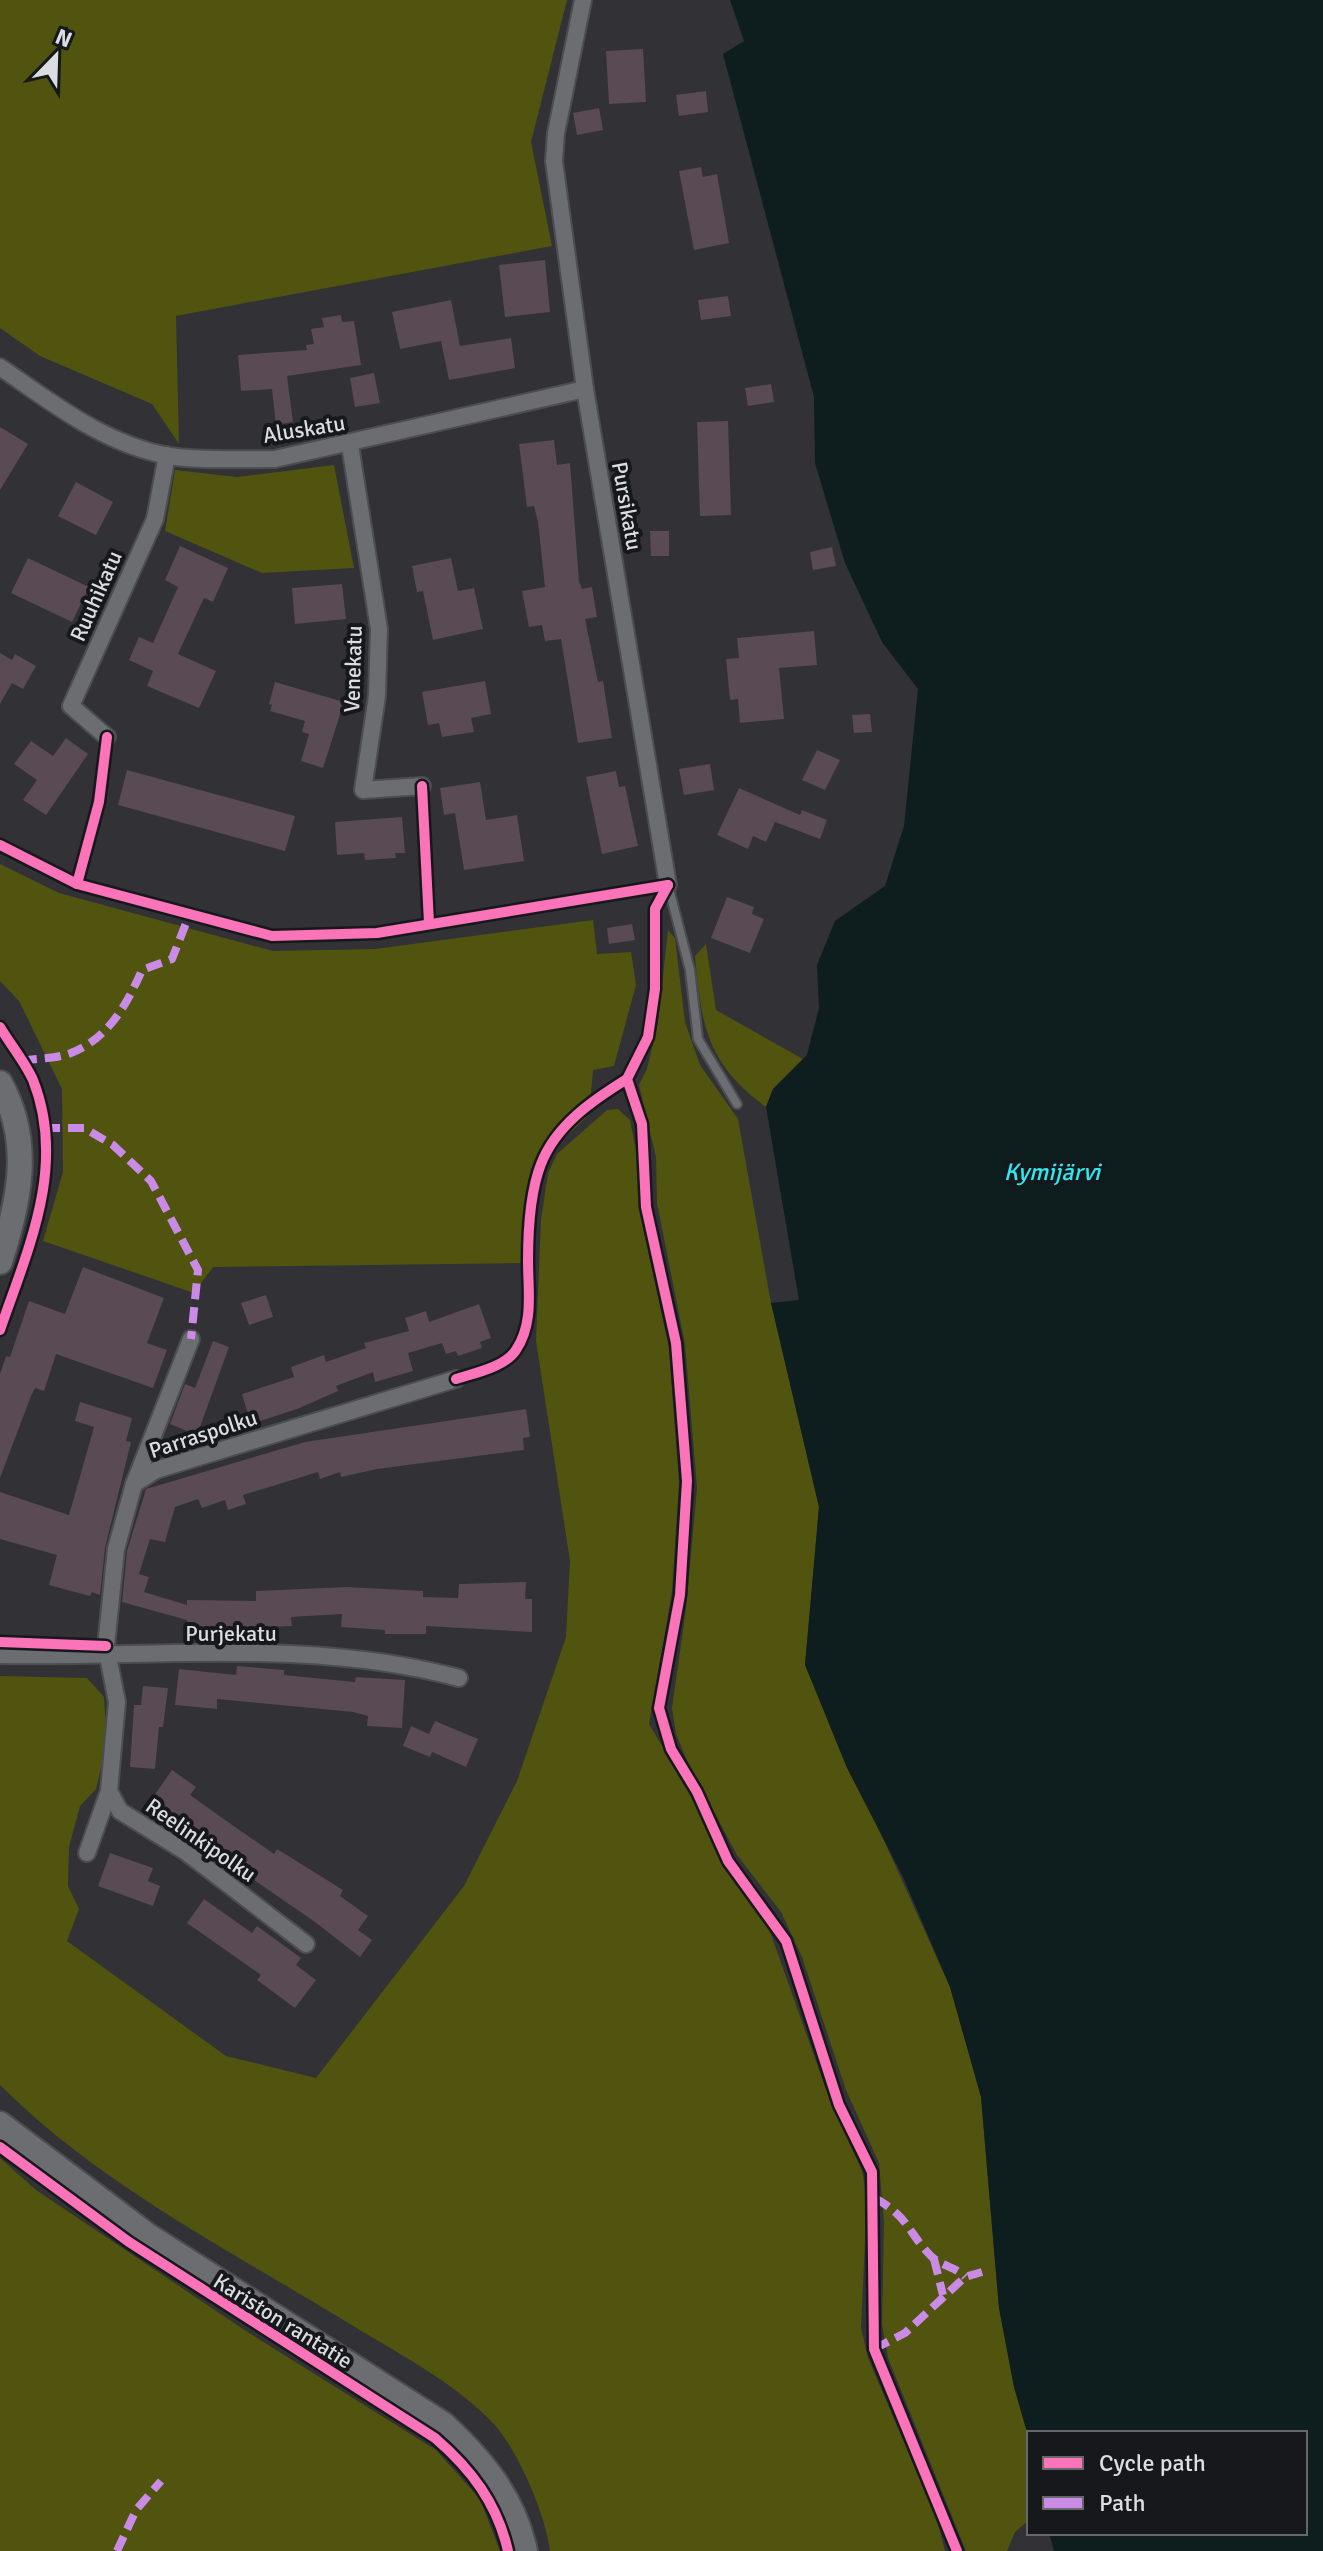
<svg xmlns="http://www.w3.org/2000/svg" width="1323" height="2551" font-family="Signika,sans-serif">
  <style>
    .green { fill: #50540e }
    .water { fill: #0e1d1d }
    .building { fill: #594a53 }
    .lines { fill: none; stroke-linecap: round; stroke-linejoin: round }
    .lane-casing { stroke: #4c4d51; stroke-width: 12 }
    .street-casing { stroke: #4c4d51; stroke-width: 20 }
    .secondary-casing { stroke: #4c4d51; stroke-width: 28 }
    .lane { stroke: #6c6d71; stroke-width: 8 }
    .street { stroke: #6c6d71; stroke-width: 16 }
    .secondary { stroke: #6c6d71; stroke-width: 24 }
    .quiet { stroke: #ca8be6; stroke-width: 8; stroke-dasharray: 16 8; stroke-linecap: butt }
    .cycleway-casing { stroke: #17181c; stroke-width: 15 }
    .cycleway { stroke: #fb73b8; stroke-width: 10 }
    .labels { text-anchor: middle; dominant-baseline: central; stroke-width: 8; stroke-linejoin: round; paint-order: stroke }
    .street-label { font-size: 22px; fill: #dbdde2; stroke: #17181c }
    .water-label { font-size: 24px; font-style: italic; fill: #2ceaf1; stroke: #17181c }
  </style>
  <rect width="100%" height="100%" fill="#313136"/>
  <!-- green -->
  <g class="green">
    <path d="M 0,0 L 567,0 L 531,142 L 552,246 L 176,316 L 179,444 L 152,404 L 40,356 L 0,328 Z"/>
    <path d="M 334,465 L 354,568 L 262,573 L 165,531 L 175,470 L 237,477 Z"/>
    <path d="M 0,864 L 59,893 L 273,951 L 375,949 L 593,920 L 597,954 L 631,952 L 636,985 L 614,1066 L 593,1070 L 589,1115 L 531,1169 L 525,1263 L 213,1267 L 194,1293 L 43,1241 L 63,1172 L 62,1089 L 19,1001 L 0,981 Z"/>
    <path d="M 668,930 L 675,938 L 685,1022 L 700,1065 L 738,1119 L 771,1303 L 819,1507 L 805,1665 L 950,1987 L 981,2097 L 999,2308 L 1014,2387 L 1029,2439 L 1029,2520 L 1015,2532 L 1007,2551 L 966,2551 L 888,2358 L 882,2325 L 884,2223 L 879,2163 L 846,2090 L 802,1957 L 781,1912 L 737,1855 L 688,1763 L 676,1734 L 672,1708 L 686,1609 L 697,1488 L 685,1344 L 657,1203 L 656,1157 L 639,1085 L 647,1069 L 658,1022 Z"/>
    <path d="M 706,944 L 716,1010 L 803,1059 L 773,1089 L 766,1107 C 707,1064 701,1025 695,956 Z"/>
    <path d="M 618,1109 L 630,1120 L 639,1166 L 643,1227 L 669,1348 L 679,1483 L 672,1592 L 649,1724 L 689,1791 L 720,1859 L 768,1926 L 828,2095 L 862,2171 L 867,2197 L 861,2328 L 868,2358 L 937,2520 L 945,2551 L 550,2551 C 546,2515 516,2445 490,2420 C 450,2379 393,2351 345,2321 C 227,2249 98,2183 0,2085 L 0,1676 L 87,1678 L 104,1697 L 107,1743 L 96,1789 L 80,1806 L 69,1847 L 68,1886 L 79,1909 L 67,1941 L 226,2056 L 316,2078 L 464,1886 L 517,1781 L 566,1637 L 570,1561 L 536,1341 L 541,1220 L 548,1173 L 557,1154 L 607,1110 Z"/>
    <path d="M 0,2158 L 36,2190 L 243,2329 L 436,2450 L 480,2499 L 500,2551 L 0,2551 Z"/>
  </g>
  <!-- water -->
  <path class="water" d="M 730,0 L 1323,0 L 1323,2551 L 1054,2551 L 1049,2533 L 1305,2533 L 1305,2433 L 1029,2433 L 1029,2439 L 1014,2387 L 999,2308 L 981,2097 L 950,1987 L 903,1877 L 847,1768 L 805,1665 L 819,1507 L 771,1303 L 799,1300 L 766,1107 L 773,1089 L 807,1055 L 819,1008 L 817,965 L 835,921 L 885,886 L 904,826 L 918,689 L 882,642 L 845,563 L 815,463 L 814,397 L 723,54 L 744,41 Z"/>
  <!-- building -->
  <g class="building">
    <path d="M 643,49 L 646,102 L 609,104 L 606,51 Z"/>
    <path d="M 706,91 L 708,112 L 679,116 L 676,95 Z"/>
    <path d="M 599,108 L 603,130 L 577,135 L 573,113 Z"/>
    <path d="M 701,167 L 703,177 L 717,174 L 729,243 L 694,250 L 679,171 Z"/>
    <path d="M 545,260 L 550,312 L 505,317 L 499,265 Z"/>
    <path d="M 728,296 L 731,316 L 701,320 L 698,300 Z"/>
    <path d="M 451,300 L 460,346 L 511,338 L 515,368 L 449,380 L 441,341 L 400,349 L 392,312 Z"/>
    <path d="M 341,315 L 342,322 L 354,321 L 361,365 L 287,376 L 293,422 L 276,425 L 272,389 L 241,391 L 238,355 L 307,350 L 306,345 L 314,344 L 311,329 L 324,327 L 322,318 Z"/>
    <path d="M 374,373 L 380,403 L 355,407 L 350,378 Z"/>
    <path d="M 771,384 L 774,402 L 748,406 L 745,388 Z"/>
    <path d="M 728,421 L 731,515 L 700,516 L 697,422 Z"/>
    <path d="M 0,427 L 28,444 L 0,490 Z"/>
    <path d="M 554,440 L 557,465 L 570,463 L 579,581 L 582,589 L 592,587 L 597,617 L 585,619 L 598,682 L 603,681 L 612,738 L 578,743 L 561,639 L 545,641 L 542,625 L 529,627 L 522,591 L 545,587 L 538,522 L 534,506 L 527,507 L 519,444 Z"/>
    <path d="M 76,482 L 113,502 L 96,535 L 58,516 Z"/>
    <path d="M 650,531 L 669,531 L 669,556 L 651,556 Z"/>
    <path d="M 180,546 L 228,568 L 213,602 L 204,598 L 178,654 L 216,671 L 199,708 L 147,686 L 153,671 L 129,660 L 139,637 L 153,643 L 178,587 L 165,580 Z"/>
    <path d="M 832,547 L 836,566 L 813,570 L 810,552 Z"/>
    <path d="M 28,558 L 89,587 L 72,622 L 11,593 Z"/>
    <path d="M 451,558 L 458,591 L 474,588 L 483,629 L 433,640 L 423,591 L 417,592 L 412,566 Z"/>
    <path d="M 342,584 L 346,619 L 295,624 L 292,588 Z"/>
    <path d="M 814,631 L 817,665 L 779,668 L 784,719 L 740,723 L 738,699 L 730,700 L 726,659 L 739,658 L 737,638 Z"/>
    <path d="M 0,653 L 12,660 L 15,654 L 36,666 L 23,689 L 12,683 L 0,704 Z"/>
    <path d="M 485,681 L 491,714 L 471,718 L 474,732 L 442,737 L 439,723 L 428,725 L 422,692 Z"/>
    <path d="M 275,682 L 344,702 L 323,768 L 301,761 L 309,734 L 302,732 L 305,721 L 270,711 L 272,705 L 269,704 Z"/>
    <path d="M 870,714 L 872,732 L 854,733 L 852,715 Z"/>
    <path d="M 66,738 L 88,754 L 46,815 L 23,800 L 37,780 L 14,764 L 31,741 L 53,756 Z"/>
    <path d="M 817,750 L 840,760 L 825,790 L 802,780 Z"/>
    <path d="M 710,764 L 714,790 L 684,795 L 679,769 Z"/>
    <path d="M 127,770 L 295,816 L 285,851 L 118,805 Z"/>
    <path d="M 616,771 L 619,787 L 625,786 L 638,846 L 602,854 L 586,777 Z"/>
    <path d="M 480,782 L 486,820 L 517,815 L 524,861 L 464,870 L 455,813 L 444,815 L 440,788 Z"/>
    <path d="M 739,788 L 800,815 L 802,810 L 827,820 L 820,839 L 775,822 L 766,842 L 753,836 L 748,849 L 717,835 Z"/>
    <path d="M 402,817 L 405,853 L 395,853 L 396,858 L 365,860 L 364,853 L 337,855 L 335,822 Z"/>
    <path d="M 727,897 L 754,907 L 752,914 L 764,919 L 750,953 L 711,938 Z"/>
    <path d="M 632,924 L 635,940 L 609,944 L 607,928 Z"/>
    <path d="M 83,1267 L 164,1298 L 147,1343 L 167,1350 L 153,1388 L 56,1354 L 44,1391 L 35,1388 L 31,1396 L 0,1478 L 0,1374 L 6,1356 L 10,1357 L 29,1301 L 65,1314 Z"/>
    <path d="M 266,1295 L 273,1317 L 249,1325 L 241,1303 Z"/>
    <path d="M 479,1304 L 491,1338 L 480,1342 L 482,1348 L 458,1356 L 456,1351 L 446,1354 L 442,1343 L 408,1353 L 413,1371 L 375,1382 L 373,1372 L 336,1386 L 338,1391 L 297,1409 L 251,1424 L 242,1394 L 294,1377 L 291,1367 L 324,1355 L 326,1362 L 366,1348 L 364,1343 L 409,1331 L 405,1318 L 426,1311 L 429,1322 Z"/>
    <path d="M 213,1341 L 229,1347 L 197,1435 L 170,1424 L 185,1384 L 195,1388 Z"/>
    <path d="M 80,1402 L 132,1418 L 126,1441 L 131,1442 L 105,1548 L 100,1595 L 92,1592 L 90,1596 L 49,1585 L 57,1555 L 0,1539 L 0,1492 L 69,1515 L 94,1427 L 75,1421 Z"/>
    <path d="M 526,1409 L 530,1437 L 523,1438 L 524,1450 L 377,1469 L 341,1477 L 340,1472 L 320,1479 L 318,1472 L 243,1495 L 246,1504 L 228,1510 L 225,1500 L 202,1508 L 198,1499 L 175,1507 L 165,1542 L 150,1539 L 139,1574 L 149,1577 L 144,1592 L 187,1605 L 187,1600 L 256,1601 L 256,1591 L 347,1587 L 423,1591 L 423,1597 L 458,1598 L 459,1584 L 526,1582 L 525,1599 L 532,1599 L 532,1632 L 426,1626 L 426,1634 L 385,1634 L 385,1630 L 341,1627 L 342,1614 L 291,1617 L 292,1626 L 244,1628 L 244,1631 L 187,1629 L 187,1620 L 122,1602 L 127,1551 L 146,1489 L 305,1442 Z"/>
    <path d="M 237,1666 L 284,1670 L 284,1675 L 355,1682 L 356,1677 L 405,1680 L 402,1728 L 367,1726 L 368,1716 L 353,1712 L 217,1699 L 217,1709 L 175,1705 L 179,1669 L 236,1675 Z"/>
    <path d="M 143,1686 L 168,1688 L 163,1727 L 159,1727 L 155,1769 L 130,1767 L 134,1705 L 141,1705 Z"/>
    <path d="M 435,1721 L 478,1739 L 466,1767 L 432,1752 L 430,1757 L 403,1746 L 411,1726 L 429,1734 Z"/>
    <path d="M 172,1770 L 196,1787 L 190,1795 L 228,1822 L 274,1854 L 277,1849 L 343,1890 L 340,1896 L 368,1916 L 358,1930 L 372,1940 L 360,1957 L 315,1922 L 147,1806 Z"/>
    <path d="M 110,1853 L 153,1868 L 148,1881 L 160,1886 L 153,1906 L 98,1886 Z"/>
    <path d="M 204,1899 L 252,1933 L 257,1926 L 301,1958 L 296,1965 L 316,1980 L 295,2008 L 257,1980 L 261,1975 L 187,1923 Z"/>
  </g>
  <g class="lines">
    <!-- lane casing -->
    <g class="lane-casing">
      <path id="lane" d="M 668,885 L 690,970 L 698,1039 L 737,1104"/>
    </g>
    <!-- street casing -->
    <g class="street-casing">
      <g id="street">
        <path d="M 583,0 L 556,133 L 554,161 L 585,389 L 668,885"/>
        <path d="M 0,367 C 51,402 105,445 169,456 C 204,461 240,459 275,459 L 585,389"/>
        <path d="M 350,445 L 379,629 L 377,696 L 363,790 L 422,786"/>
        <path d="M 107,737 L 71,706 L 155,519 L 167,455"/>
        <path d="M 134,1484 L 191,1339"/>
        <path d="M 0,1655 C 152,1658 311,1638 459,1678"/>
        <path d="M 87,1853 L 109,1791"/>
        <path d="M 306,1944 L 186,1852 L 120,1811 L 109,1791 L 117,1702 L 106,1646 L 116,1549 L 134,1484 L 156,1470 L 456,1379"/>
      </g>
    </g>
    <!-- secondary casing -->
    <g class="secondary-casing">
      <g id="secondary">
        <path d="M 0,1083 C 33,1143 19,1200 0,1262"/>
        <path d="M 0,2124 L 147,2235 L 443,2424 C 481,2459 514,2498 525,2551"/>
      </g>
    </g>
    <!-- lane -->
    <use href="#lane" class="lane"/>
    <!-- street -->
    <use href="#street" class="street"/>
    <!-- secondary -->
    <use href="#secondary" class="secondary"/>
    <!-- quiet -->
    <g class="quiet">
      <path d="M 21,1061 C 36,1058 56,1059 71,1053 C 109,1038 127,1004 142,970 L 172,959 L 190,913"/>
      <path d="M 44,1128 L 84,1128 L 113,1145 L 151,1181 L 198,1270 L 191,1339"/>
      <path d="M 875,2198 C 911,2219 907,2232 932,2257 C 942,2266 956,2267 965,2277"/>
      <path d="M 934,2259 L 943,2295"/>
      <path d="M 874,2349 L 905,2333 L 965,2277 L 982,2272"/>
      <path d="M 117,2551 L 136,2510 L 161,2481"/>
    </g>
    <!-- cycleway casing -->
    <g class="cycleway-casing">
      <g id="cycleway">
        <path d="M 422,786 L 429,923"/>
        <path d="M 0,845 L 77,884 L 272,936 L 377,933 L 668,885"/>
        <path d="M 77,884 L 99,802 L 107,737"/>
        <path d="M 668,885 L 655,909 L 655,989 L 648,1037 L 627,1079 L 642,1124 L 646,1207 L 676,1343 L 687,1481 L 680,1595 L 659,1708 L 671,1749 L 697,1792 L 728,1861 L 786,1941 L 839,2105 L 872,2172 L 874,2349 L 957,2551"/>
        <path d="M 0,1027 C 10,1044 25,1062 33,1080 C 67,1166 28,1249 0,1330"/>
        <path d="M 456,1379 C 475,1373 505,1367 516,1350 C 534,1323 528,1291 528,1261 C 528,1231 530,1192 541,1164 C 556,1125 593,1100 627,1079"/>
        <path d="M 0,1642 L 106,1646"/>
        <path d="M 0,2147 L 129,2242 L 435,2438 C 471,2469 497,2503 508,2551"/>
      </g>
    </g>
    <!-- cycleway -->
    <use href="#cycleway" class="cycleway"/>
  </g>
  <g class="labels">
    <!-- street labels -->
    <g class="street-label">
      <text transform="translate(304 429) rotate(-9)">Aluskatu</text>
      <text transform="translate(627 506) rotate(80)">Pursikatu</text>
      <text transform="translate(96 596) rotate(-66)">Ruuhikatu</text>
      <text transform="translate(353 669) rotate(-88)">Venekatu</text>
      <text transform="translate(203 1434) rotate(-18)">Parraspolku</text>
      <text x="231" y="1633">Purjekatu</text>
      <text transform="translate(201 1840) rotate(35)">Reelinkipolku</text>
      <text transform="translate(283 2321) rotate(32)">Kariston rantatie</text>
    </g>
    <!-- water labels -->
    <g class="water-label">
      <text x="1052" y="1172">Kymijärvi</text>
    </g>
  </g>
  <!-- legend -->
  <rect x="1027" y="2431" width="280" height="104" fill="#17181c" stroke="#65676b" stroke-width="2"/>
  <rect x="1043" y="2457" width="40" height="12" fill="#fb73b8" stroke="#65676b" stroke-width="2"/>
  <text x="1099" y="2471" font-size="24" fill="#dbdde2">Cycle path</text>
  <rect x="1043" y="2497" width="40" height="12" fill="#ca8be6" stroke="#65676b" stroke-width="2"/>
  <text x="1099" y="2511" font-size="24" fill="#dbdde2">Path</text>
  <!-- north arrow -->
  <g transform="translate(56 56) rotate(23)" stroke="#17181c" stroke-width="6" paint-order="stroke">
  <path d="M0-6L14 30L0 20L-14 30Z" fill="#dbdde2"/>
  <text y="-12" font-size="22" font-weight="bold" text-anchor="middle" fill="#dbdde2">N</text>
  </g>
</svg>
